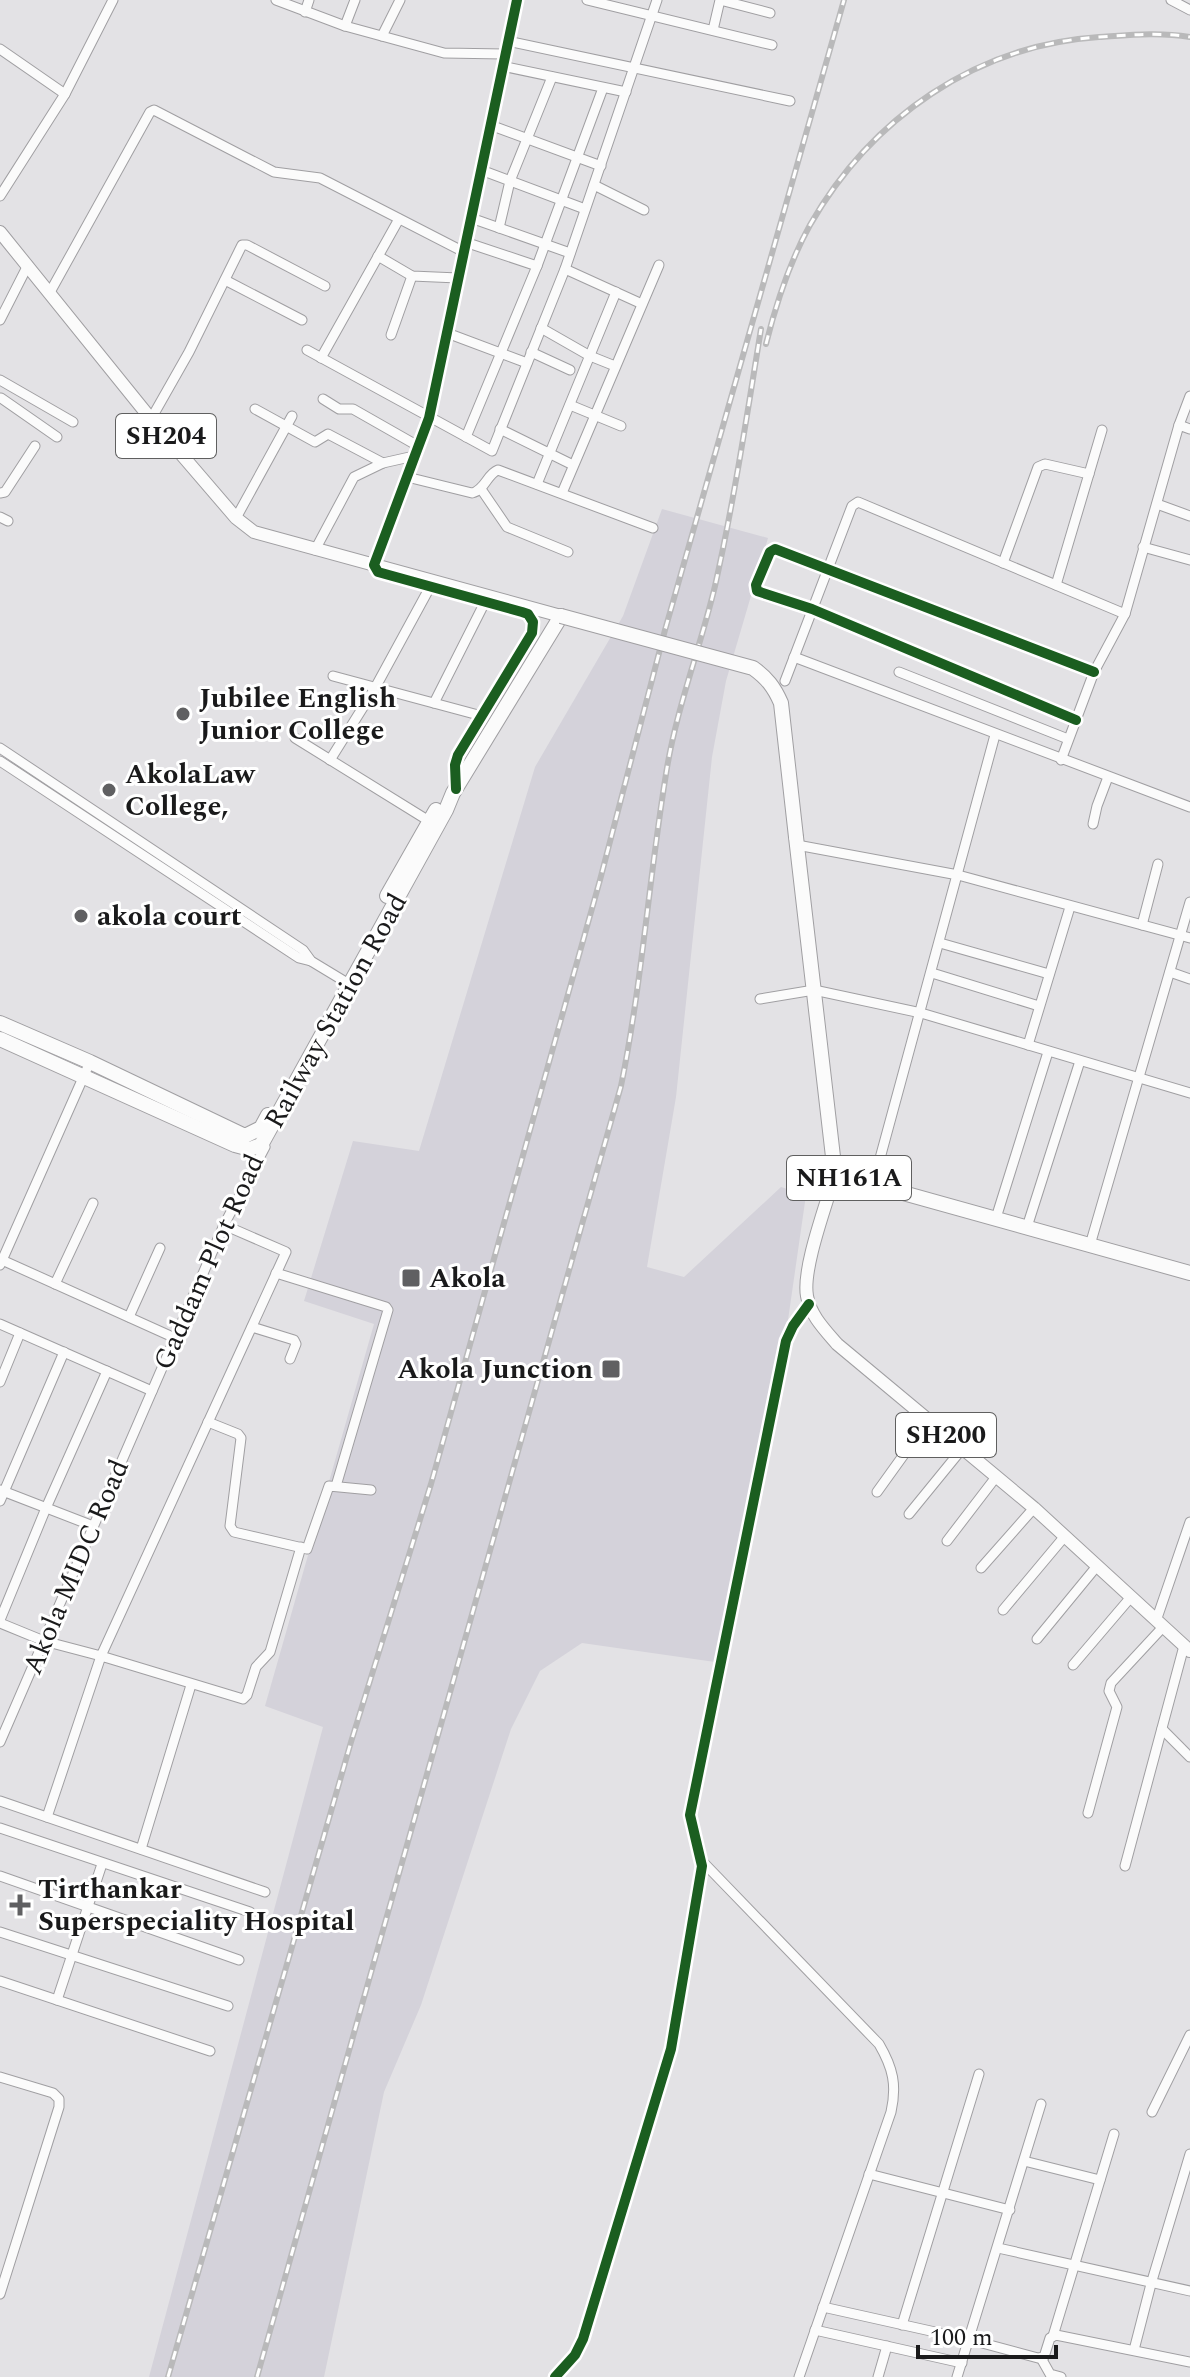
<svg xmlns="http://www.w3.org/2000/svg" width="1190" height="2377" font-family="Spectral,serif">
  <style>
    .built { fill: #d4d2da }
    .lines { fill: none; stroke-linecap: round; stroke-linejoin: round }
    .minor-casing { stroke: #a09fa2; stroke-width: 11 }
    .major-casing { stroke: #a09fa2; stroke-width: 14 }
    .highway-casing { stroke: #a09fa2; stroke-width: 16 }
    .minor { stroke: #fbfbfb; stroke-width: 9 }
    .major { stroke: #fbfbfb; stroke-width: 12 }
    .highway { stroke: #fbfbfb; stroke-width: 14 }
    .rail-casing { stroke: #b9b9ba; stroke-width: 6 }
    .rail { stroke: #fff; stroke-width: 3; stroke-dasharray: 9; stroke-linecap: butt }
    .highway-bridge-casing { stroke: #a09fa2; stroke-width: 16; stroke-linecap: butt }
    .highway-bridge { stroke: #fbfbfb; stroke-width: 14 }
    .cycleway-casing { stroke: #fff; stroke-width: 15 }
    .cycleway { stroke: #1b5e20; stroke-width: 10 }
    .poi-dot { fill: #606062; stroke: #fff; stroke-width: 3 }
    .labels { text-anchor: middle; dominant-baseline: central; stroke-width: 6; stroke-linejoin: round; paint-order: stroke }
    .shield { fill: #fff; stroke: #5f5f5f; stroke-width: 2 }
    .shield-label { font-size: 26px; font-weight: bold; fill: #1a1a1b }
    .poi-label { font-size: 28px; font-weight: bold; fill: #1a1a1b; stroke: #fff; text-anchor: start }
    .street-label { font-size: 28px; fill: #1a1a1b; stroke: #fff }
  </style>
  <rect width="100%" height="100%" fill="#e3e2e5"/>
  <!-- built -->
  <path class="built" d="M 662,509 L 768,538 L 726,681 L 712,757 L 676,1097 L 647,1267 L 684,1277 L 781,1187 L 806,1195 L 787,1327 L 715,1662 L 582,1643 L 540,1671 L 511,1729 L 421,2005 L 384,2092 L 324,2377 L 149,2377 L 323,1727 L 265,1706 L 374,1324 L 304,1301 L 353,1141 L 419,1151 L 535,767 L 623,616 Z"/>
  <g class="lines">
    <!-- minor casing -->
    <g class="minor-casing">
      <g id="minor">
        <path d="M 276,0 L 345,26 L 444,53 L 504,54"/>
        <path d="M 587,0 L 772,45"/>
        <path d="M 1171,0 L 1190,10"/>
        <path d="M 305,12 L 309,0"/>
        <path d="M 345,26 L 355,0"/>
        <path d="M 713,30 L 720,0 L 770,13"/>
        <path d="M 382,36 L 400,0"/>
        <path d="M 507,41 L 790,101"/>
        <path d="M 0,49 L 65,94"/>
        <path d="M 502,66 L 626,92"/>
        <path d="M 490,125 L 601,166"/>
        <path d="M 481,170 L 585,209"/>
        <path d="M 594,185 L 644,210"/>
        <path d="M 0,196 L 65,94 L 113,0"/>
        <path d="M 471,218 L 570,253"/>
        <path d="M 499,228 L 510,181 L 552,77"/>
        <path d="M 465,242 L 537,266"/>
        <path d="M 378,256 L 412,276 L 458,278"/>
        <path d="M 565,269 L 642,304"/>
        <path d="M 225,280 L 302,320"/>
        <path d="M 49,294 L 150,112 L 154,110 L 274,172 L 320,178 L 464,252"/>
        <path d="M 0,320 L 28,265"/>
        <path d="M 541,328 L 590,356 L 615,366"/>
        <path d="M 447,333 L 527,363"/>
        <path d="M 391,335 L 412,276"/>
        <path d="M 307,350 L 492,451 L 565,269 L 657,0"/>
        <path d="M 531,352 L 570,370"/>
        <path d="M 321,358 L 399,219"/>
        <path d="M 0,380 L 73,422"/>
        <path d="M 1,398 L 57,437"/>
        <path d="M 323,399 L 339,409 L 353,409 L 418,446"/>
        <path d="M 570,405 L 621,426"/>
        <path d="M 255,409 L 315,442 L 328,434 L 383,463"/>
        <path d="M 151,419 L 189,352 L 242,245 L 247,245 L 325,286"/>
        <path d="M 1179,425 L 1190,396"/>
        <path d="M 500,429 L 573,465"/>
        <path d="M 466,437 L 537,266 L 603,88"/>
        <path d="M 407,477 L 472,493 C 485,490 487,474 498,470 L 653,528"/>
        <path d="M 537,484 L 616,292"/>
        <path d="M 481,489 L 507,527 L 568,552"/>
        <path d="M 0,493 L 5,492 L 35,446"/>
        <path d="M 562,493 L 659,265"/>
        <path d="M 1157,504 L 1190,516"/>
        <path d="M 0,517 L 8,521"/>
        <path d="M 236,518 L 292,416"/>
        <path d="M 1143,547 L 1190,560"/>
        <path d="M 315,550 L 354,477 L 383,463 L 414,456"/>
        <path d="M 1003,563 L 1038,467 L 1045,464 L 1089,474"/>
        <path d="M 375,569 L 374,565 L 429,418 L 517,0"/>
        <path d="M 388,575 L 522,612 L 528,614 L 533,622 L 532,633 L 458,755 L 455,765 L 456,787"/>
        <path d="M 1056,585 L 1102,430"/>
        <path d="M 794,657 L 1190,807"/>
        <path d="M 899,672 L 1068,739"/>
        <path d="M 333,676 L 482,716"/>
        <path d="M 785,681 L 852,506 L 858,502 L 1125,614 L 1179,425 L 1190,429"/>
        <path d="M 434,703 L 485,602"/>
        <path d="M 1076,720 L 812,609 L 757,591 L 756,585 L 770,552 L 775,549 L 1094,672"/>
        <path d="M 295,738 L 429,821"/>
        <path d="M 0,748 L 303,950 L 311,961 L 349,984"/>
        <path d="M 330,760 L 375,688 L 430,587"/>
        <path d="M 1061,760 L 1094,672 L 1125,614"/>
        <path d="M 0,761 L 299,958 L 311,961"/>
        <path d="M 1093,824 L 1097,806 L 1108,777"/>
        <path d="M 797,845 L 958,875 L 1190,938"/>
        <path d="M 1142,925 L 1158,864"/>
        <path d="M 940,943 L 1049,974"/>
        <path d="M 1170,972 L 1190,979"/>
        <path d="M 932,973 L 1039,1006"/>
        <path d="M 760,999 L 814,990 L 921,1013 L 1190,1093"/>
        <path d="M 1028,1045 L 1070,907"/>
        <path d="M 873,1184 L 995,735"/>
        <path d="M 996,1218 L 1048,1052"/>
        <path d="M 1027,1227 L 1080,1061"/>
        <path d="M 1090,1245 L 1190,902"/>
        <path d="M 2,1260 L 175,1338"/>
        <path d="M 0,1265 L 90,1062"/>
        <path d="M 276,1273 L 386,1307 L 388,1310 L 336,1486"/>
        <path d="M 55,1284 L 93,1203"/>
        <path d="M 129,1317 L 160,1248"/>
        <path d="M 0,1324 L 152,1391"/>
        <path d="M 252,1327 L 294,1340 L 296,1344 L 290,1359"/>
        <path d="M 0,1382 L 20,1333"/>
        <path d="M 208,1422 L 238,1434 L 241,1438 L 230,1526 L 234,1532 L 307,1549 L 329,1486 L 371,1490"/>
        <path d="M 0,1490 L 93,1526"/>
        <path d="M 877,1492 L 928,1421"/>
        <path d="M 0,1501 L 64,1352"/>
        <path d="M 909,1514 L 962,1449"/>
        <path d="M 947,1541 L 996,1477"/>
        <path d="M 981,1568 L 1034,1508"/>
        <path d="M 1003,1610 L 1065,1536"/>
        <path d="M 0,1620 L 46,1508 L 107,1371"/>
        <path d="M 1156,1621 L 1190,1522"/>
        <path d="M 0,1623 L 44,1641 L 101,1656 L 286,1252 L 224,1225"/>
        <path d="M 1037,1639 L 1097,1566"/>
        <path d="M 1073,1665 L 1131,1597"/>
        <path d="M 1162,1729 L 1190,1757"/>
        <path d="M 0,1742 L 224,1225 L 265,1147 L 260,1143"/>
        <path d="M 0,1801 L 265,1892"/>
        <path d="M 1088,1813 L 1117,1707 L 1109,1691 L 1111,1683 L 1163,1627"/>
        <path d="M 47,1817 L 101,1656 L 243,1699 L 247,1695 L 256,1667 L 270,1652 L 301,1547"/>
        <path d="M 0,1828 L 250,1912"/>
        <path d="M 141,1849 L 191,1685"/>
        <path d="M 702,1861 L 879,2044 C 893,2068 897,2085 891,2112 L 799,2377"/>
        <path d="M 1125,1866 L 1184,1646"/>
        <path d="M 0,1876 L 239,1960"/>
        <path d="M 0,1932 L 228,2006"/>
        <path d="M 0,1981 L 210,2051"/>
        <path d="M 57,2000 L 102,1864"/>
        <path d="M 0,2077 L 53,2093 L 59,2099 L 59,2107 L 0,2294"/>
        <path d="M 1152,2112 L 1190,2035"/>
        <path d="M 1024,2161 L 1100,2180"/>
        <path d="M 869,2174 L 1010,2210"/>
        <path d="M 998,2248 L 1190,2291"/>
        <path d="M 823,2307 L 971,2340 L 1038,2358 L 1044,2357 L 1050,2338 L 1056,2335 L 1190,2362"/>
        <path d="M 902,2325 L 979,2074"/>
        <path d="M 815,2330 L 962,2363"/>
        <path d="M 1053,2336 L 1114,2134"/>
        <path d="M 1134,2350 L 1151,2284 L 1190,2154"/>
        <path d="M 1041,2358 L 1050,2374 L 1061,2377"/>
        <path d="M 555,2377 L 575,2355 L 583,2339 L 671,2049 L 702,1866 L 690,1815 L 786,1341 L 793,1326 L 809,1304"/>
        <path d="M 878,2377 L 887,2346"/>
        <path d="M 957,2377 L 1041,2104"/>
      </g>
    </g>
    <!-- major casing -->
    <g class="major-casing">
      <g id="major">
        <path d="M 0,232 L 151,419 L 236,518 L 254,532 L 561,616"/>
        <path d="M 835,1174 C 827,1203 802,1268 807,1296 C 810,1315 825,1330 837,1344 L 1034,1508 L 1190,1651"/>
      </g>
    </g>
    <!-- highway casing -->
    <g class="highway-casing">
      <g id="highway">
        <path d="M 796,837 L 835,1174 L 1190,1273"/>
        <path d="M 387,896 L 436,810"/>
        <path d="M 0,1023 L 90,1062 L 245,1136 L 261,1128 L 268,1115"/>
        <path d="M 0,1039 L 235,1145 L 250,1149 L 261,1145 L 446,810 L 453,793 L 561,616"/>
      </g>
    </g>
    <!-- minor -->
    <use href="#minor" class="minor"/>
    <!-- major -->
    <use href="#major" class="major"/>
    <!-- highway -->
    <use href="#highway" class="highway"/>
    <!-- rail casing -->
    <g class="rail-casing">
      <g id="rail">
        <path d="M 766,344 C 776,304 790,261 810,225 C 871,118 976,45 1099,37 C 1130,35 1159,32 1190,37"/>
        <path d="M 168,2377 L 351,1742 L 431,1484 L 600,880 L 665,630 L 844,0"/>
        <path d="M 257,2377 L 621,1086 C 642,983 649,878 666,774 C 676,709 700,649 715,586 C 734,501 747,415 761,329"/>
      </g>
    </g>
    <!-- rail -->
    <use href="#rail" class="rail"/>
    <!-- highway-bridge casing -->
    <g class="highway-bridge-casing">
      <path id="highway-bridge" d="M 561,616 L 753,668 C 767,678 774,687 781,703 L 796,837"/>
    </g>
    <!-- highway-bridge -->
    <use href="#highway-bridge" class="highway-bridge"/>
    <!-- cycleway casing -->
    <g class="cycleway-casing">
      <g id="cycleway">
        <path d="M 1076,720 L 812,609 L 757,591 L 756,585 L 770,552 L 775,549 L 1094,672"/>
        <path d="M 456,789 L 455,765 L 458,755 L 532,633 L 533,622 L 528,614 L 522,612 L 378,572 L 374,565 L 429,418 L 517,0"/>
        <path d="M 555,2377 L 575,2355 L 583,2339 L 671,2049 L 702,1866 L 690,1815 L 786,1341 L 793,1326 L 809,1304"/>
      </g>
    </g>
    <!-- cycleway -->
    <use href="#cycleway" class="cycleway"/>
  </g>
  <!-- markers -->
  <g class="poi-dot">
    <circle cx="183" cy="714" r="8"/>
    <circle cx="109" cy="790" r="8"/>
    <circle cx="81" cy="916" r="8"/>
    <rect x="401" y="1268" width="20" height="20" rx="4"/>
    <rect x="601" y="1359" width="20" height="20" rx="4"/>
    <path d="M16 1893h8v8h8v8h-8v8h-8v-8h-8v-8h8z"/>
  </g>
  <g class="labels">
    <!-- shield labels -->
    <g class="shield">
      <rect x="116" y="414" width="100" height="44" rx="6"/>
      <rect x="787" y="1156" width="124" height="44" rx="6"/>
      <rect x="896" y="1413" width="100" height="44" rx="6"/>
    </g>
    <g class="shield-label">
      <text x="166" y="436">SH204</text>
      <text x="849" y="1178">NH161A</text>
      <text x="946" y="1435">SH200</text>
    </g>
    <!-- poi labels -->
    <g class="poi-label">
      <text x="199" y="698">Jubilee English<tspan x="199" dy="32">Junior College</tspan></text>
      <text x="125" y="774">AkolaLaw<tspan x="125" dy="32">College,</tspan></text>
      <text x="97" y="916">akola court</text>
      <text x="429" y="1278">Akola</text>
      <text x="593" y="1369" text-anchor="end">Akola Junction</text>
      <text x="38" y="1889">Tirthankar<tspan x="38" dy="32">Superspeciality Hospital</tspan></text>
    </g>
    <!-- street labels -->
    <g class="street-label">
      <text transform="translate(336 1011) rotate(-61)">Railway Station Road</text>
      <text transform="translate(209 1262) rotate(-66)">Gaddam Plot Road</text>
      <text transform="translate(76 1567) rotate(-67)">Akola MIDC Road</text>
    </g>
  </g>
  <!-- scale -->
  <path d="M918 2345v12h138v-12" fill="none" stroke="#1a1a1b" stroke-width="4"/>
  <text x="930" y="2345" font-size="24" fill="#1a1a1b" stroke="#ffffff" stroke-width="6" paint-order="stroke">100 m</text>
</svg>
